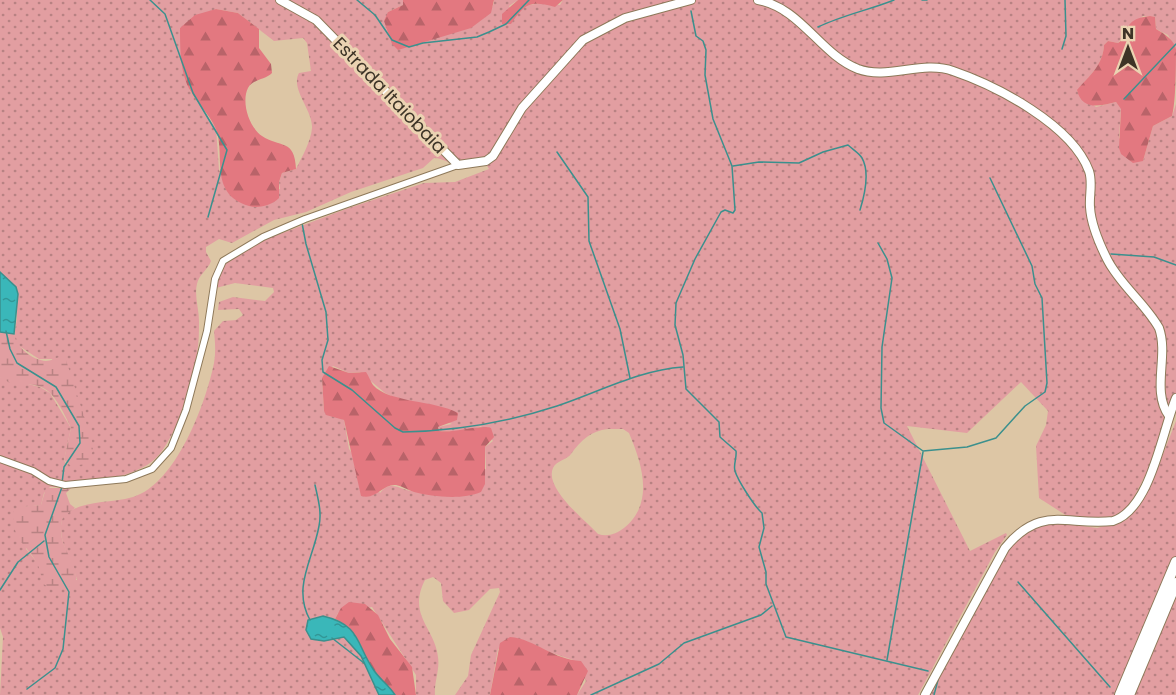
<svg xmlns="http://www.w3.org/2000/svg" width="1176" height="695" font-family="Poppins,sans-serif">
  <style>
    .grass { fill: url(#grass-dots); fill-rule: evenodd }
    .forest { fill: url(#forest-firs) }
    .wetland { fill: url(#wetland-marsh) }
    .water { fill: url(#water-ripples); stroke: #3b908d; stroke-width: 1.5 }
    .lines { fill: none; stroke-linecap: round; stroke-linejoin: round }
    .stream { stroke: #3b908d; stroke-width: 1.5 }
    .street-casing { stroke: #8e795a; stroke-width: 8 }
    .secondary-casing { stroke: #8e795a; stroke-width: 10 }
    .highway-casing { stroke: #8e795a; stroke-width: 12 }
    .street { stroke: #fff; stroke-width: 6 }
    .secondary { stroke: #fff; stroke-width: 8 }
    .highway { stroke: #fff; stroke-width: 10 }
    .labels { text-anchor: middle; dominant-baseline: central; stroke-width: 6; stroke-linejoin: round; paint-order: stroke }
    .street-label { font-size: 18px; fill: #3d3427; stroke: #ebd3b2 }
  </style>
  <defs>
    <pattern id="grass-dots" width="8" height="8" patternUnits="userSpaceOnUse" patternTransform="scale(1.5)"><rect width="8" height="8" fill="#e29ea1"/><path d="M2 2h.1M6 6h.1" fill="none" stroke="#b88283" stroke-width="1.8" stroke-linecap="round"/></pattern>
    <pattern id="forest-firs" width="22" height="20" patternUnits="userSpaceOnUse" patternTransform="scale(1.5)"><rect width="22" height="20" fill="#e37880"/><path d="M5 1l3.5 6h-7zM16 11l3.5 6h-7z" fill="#b96369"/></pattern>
    <pattern id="wetland-marsh" width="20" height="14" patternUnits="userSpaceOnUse" patternTransform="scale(1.5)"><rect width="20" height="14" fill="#e29ea1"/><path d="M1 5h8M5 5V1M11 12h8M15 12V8" fill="none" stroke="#b88283"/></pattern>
    <pattern id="water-ripples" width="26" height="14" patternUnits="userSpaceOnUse" patternTransform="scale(1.5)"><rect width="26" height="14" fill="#3ab7b9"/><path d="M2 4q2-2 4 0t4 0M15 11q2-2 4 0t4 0" fill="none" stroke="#329696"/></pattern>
  </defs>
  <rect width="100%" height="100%" fill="#ddc6a5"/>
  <!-- grass -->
  <g class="grass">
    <path d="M 0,0 L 403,0 L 403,5 L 388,12 C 418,20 461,43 485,16 C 490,10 494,7 494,0 L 518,0 L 509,6 L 515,18 C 522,0 544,3 560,5 L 563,0 L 1176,0 L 1176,49 L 1168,35 L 1156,29 L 1155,17 L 1143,16 L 1126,32 L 1118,43 L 1108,41 L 1104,45 C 1103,65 1090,75 1077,91 L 1096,107 L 1116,102 L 1121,108 L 1119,138 L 1143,161 L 1153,126 L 1172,116 L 1176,104 L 1176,395 L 1151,464 L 1132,501 L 1121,514 L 1112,517 L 1086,519 L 1067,516 L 1039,498 L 1036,446 L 1046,425 L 1048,411 L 1021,382 L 967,433 L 907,426 L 970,551 L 1006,533 L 1007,535 L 995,552 L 918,695 L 577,695 L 586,681 L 573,660 L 543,650 L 526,641 L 498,649 L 490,695 L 455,695 L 468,676 L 471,655 L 500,592 L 499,588 L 490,589 L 469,610 L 454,613 L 443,601 L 441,583 L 433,577 L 425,580 C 407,615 435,628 438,657 C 440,670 434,682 435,695 L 416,695 L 416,675 L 372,607 L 338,613 L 335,619 L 323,616 L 308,620 L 306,630 L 330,640 L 344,637 L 361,656 L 379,695 L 0,695 L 3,637 L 0,628 L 0,377 L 40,387 L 50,393 L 71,428 L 64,460 L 66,464 L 86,464 L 52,359 L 39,359 L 16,344 L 14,336 L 17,318 L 16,287 L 0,272 ZM 216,9 L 238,13 L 274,41 L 303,38 L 307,43 L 311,71 L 299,73 C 290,89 313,110 312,128 C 311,141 302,157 296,169 L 282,173 L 279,182 L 280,189 L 235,199 L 219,170 L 216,128 L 190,91 L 182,65 L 180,28 ZM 434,158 C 457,160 454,178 484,161 L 489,169 L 455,182 L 424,183 L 346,209 L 264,240 L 222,263 L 216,288 L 235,283 L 273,288 L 274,292 L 265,301 L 233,297 L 219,302 L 218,310 L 239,309 L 243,315 L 236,320 L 223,321 L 214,331 C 215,341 216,352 214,363 C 206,403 176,484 133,497 C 108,504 84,499 63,516 C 55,541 72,557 77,580 L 42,583 L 42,568 L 26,549 L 24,507 L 41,505 L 44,493 L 50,487 C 76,488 135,478 155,459 C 177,438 192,383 197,353 C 199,343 199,331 199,321 C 199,309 194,295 197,284 C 199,274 208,270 211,261 L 206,252 L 206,247 L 219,239 L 232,243 L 274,220 L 306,212 L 351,192 L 423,168 ZM 333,366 L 349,373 L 360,372 L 385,393 L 452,424 L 438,427 L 439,431 L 466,431 L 481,426 L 493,441 L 485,447 L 486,469 C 464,476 441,487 418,491 C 404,494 392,477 380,493 L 349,449 L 344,420 L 324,411 L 322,378 ZM 608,429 L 623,429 L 629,433 C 642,464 655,503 624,528 C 616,534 608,537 598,534 C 585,520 544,488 553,468 C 557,460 567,460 571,454 C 581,440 591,431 608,429 Z"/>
    <path d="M 1176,421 L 1176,695 L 927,695 L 1012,541 L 1038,525 L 1061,523 L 1097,528 L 1126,520 L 1139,505 L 1158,467 Z"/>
  </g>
  <!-- forest -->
  <g class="forest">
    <path d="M 403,0 L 494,0 L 491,13 L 471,28 L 398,50 L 392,44 L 384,21 L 388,12 L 403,5 Z"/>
    <path d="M 518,0 L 563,0 L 555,7 C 529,0 525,4 511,24 L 502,24 L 502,14 Z"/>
    <path d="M 216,9 L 238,13 L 259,29 L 259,48 L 271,64 L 272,73 C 265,80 253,79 248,88 C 241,102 249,127 262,136 C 279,148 295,138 296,169 L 282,173 L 279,182 L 279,198 C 272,205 259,209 249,206 C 207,193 227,154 215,127 C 209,114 198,104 191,92 C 180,74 180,49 180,28 L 195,15 Z"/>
    <path d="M 1150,16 L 1155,17 L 1156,29 C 1165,34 1173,39 1176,49 C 1176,63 1176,102 1172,116 L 1153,126 L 1143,161 L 1133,163 L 1121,154 L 1119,148 L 1121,109 L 1116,102 C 1100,106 1082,111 1077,90 C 1090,75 1103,65 1104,45 L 1108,41 L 1118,43 L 1123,39 C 1128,23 1132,18 1150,16 Z"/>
    <path d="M 329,366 L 349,373 L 366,372 C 369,376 370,381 373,385 C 389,403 435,400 458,413 L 457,420 L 438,427 L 439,431 C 456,433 481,424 491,428 L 494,437 L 485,447 L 485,484 L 481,492 C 463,500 433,497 414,492 C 408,490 402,486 396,485 C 382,484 377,500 361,496 L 344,420 L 326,415 L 324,411 L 322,378 Z"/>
    <path d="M 349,602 L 365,604 L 378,615 L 390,639 L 412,667 L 416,695 L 395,695 C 389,686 382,680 375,673 C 359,653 365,634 335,619 L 341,608 Z"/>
    <path d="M 510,637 C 535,639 554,660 581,661 L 588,671 L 577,695 L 490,695 L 500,643 Z"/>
  </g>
  <!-- wetland -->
  <g class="wetland">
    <path d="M 0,332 L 14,334 C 16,347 32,360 46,361 C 51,361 55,358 60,357 L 66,360 L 92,441 L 93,451 L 86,464 L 71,466 L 64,460 L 71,428 C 65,416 55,392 41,387 C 26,381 14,388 0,377 Z"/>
    <path d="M 46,488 L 71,488 L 66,493 L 70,504 L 75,508 L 63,517 C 53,547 82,562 75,585 L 54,591 L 42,583 C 41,548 8,547 14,510 L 19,507 L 41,505 Z"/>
  </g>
  <!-- water -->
  <g class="water">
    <path d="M 0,272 L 16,287 L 18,294 L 14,334 L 0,332 Z"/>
    <path d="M 323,616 C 361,625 356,644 373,669 C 379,679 389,685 395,695 L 379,695 L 361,656 L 344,637 L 324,641 L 311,639 L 306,630 L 308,620 Z"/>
  </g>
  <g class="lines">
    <!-- stream -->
    <g class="stream">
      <path d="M 150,0 L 165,14 L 193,93 L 227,150 L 208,217"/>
      <path d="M 357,0 L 375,15 L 392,40 L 409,47 L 423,43 L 477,37 L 489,32 L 506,24 L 529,0"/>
      <path d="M 922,0 L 927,0"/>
      <path d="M 691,11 L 696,36 L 703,41 L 706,50 L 705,75 L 713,119 L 732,166 L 735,210 L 733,213 L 725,210 L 721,212 L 695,259 L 676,303 L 675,325 L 683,355 L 686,389 L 719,422 L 720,437 L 736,451 C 737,458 733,465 735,471 C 738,481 755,507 762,513 L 764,528 L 759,547 L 766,572 L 766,584 L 786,637 L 928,671"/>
      <path d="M 818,27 C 843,15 869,10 894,0"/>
      <path d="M 1062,49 L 1066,36 L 1065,0"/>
      <path d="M 1124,99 L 1176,44"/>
      <path d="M 557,152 L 588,197 L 589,241 L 620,329 L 630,378"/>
      <path d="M 733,166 L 759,162 L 799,163 L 823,152 L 848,145 C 852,149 859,153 862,158 C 870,172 864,197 860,210"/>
      <path d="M 302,223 L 306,244 L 326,312 L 328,340 L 322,360 L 323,372 L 352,390 L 395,428 L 403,432 C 454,431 508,422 557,406 C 599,392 639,370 683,367"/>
      <path d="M 878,243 L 887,259 L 892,278 L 882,347 L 881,408 L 884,423 L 923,451 L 967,447 L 996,438 L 1025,406 L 1045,392 L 1047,383 L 1042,298 L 1035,284 L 1032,266 L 990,178"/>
      <path d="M 1111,254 L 1154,257 L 1176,265"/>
      <path d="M 6,331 L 10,349 L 17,363 L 56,387 L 79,426 L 80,443 L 64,467 L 62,483"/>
      <path d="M 1018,582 L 1110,687"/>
      <path d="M 0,590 L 18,562 L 44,541"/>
      <path d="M 310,620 C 292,587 313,560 319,526 C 322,512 318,499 315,485"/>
      <path d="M 332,638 L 364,663"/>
      <path d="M 887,660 L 923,452"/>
      <path d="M 27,689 L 55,668 L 63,649 L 69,592 L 49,557 L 45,535 L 62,487"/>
      <path d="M 591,695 L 659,664 L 684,643 L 761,615 L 772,606"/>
      <path d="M 934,695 L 939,676"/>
    </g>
    <!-- street casing -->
    <g class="street-casing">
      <path id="street" d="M 0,459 L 33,471 L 49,481 L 65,485 L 126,479 L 152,469 L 171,448 L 186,410 L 207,331 L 215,279 L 223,261 L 263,237 L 305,219 L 458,165"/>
    </g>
    <!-- secondary casing -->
    <g class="secondary-casing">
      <g id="secondary">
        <path d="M 280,0 L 316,20 L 458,165 L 486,161 L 493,156 L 522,108 L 583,40 L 625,18 L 691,0"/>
        <path d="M 758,0 C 801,8 820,54 858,69 C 888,80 922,60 953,71 C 997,86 1072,125 1089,171 C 1093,183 1089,195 1090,207 C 1091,224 1100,245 1107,259 C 1120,285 1145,303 1159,328 C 1169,356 1151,391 1169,416"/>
        <path d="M 925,695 L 1005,548 C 1041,504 1066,526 1113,521 C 1151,509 1162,431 1176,398"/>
      </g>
    </g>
    <!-- highway casing -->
    <g class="highway-casing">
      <g id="highway">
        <path d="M 1120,695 L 1176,562"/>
        <path d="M 1129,695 L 1176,583"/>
      </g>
    </g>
    <!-- street -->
    <use href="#street" class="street"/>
    <!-- secondary -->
    <use href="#secondary" class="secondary"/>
    <!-- highway -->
    <use href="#highway" class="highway"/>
  </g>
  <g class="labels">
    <!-- street labels -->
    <g class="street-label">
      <text transform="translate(390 95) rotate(46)">Estrada Itaiobaia</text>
    </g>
  </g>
  <!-- north arrow -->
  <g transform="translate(1128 48)" stroke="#ebd3b2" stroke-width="4.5" paint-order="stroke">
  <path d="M0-4.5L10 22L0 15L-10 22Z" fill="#3d3427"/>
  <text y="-9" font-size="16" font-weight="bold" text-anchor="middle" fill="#3d3427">N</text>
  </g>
</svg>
